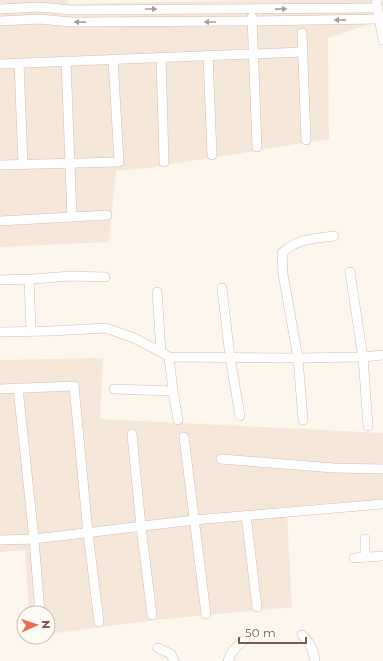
<svg xmlns="http://www.w3.org/2000/svg" width="383" height="661" font-family="Montserrat,sans-serif">
  <style>
    .residential { fill: #f5e8da }
    .lines { fill: none; stroke-linecap: round; stroke-linejoin: round }
    .minor-casing { stroke: #d1beb0; stroke-width: 10 }
    .minor { stroke: #fff; stroke-width: 9 }
    .oneway { fill: #af9d94 }
  </style>
  <rect width="100%" height="100%" fill="#fdf6ec"/>
  <!-- residential -->
  <g class="residential">
    <path d="M 0,0 L 68,0 L 69,4 L 261,0 L 372,0 L 373,23 L 328,38 L 329,139 L 147,168 L 116,171 L 109,242 L 0,247 Z"/>
    <path d="M 103,358 L 100,419 L 383,433 L 383,499 L 287,512 L 292,607 L 156,620 L 48,634 L 48,613 L 29,613 L 25,550 L 0,552 L 0,360 Z"/>
  </g>
  <g class="lines">
    <!-- minor casing -->
    <g class="minor-casing">
      <g id="minor">
        <path d="M 376,0 L 383,40"/>
        <path d="M 0,9 L 39,7 L 71,10 L 377,8"/>
        <path d="M 252,17 L 257,147"/>
        <path d="M 0,21 L 39,19 L 72,22 L 251,21 L 379,19"/>
        <path d="M 302,33 L 306,140"/>
        <path d="M 208,55 L 212,155"/>
        <path d="M 161,57 L 164,162"/>
        <path d="M 66,61 L 72,217"/>
        <path d="M 19,63 L 23,165"/>
        <path d="M 0,64 L 303,52"/>
        <path d="M 0,165 L 119,162 L 113,59"/>
        <path d="M 0,221 L 107,215"/>
        <path d="M 350,272 L 361,345 L 363,357 L 368,426"/>
        <path d="M 29,279 L 31,331"/>
        <path d="M 0,280 L 33,279 L 71,276 L 105,277"/>
        <path d="M 222,288 L 230,357 L 240,416"/>
        <path d="M 157,292 L 161,352"/>
        <path d="M 0,332 L 51,331 L 106,328 L 134,338 L 161,352 L 169,357 L 298,358 L 363,357 L 383,355"/>
        <path d="M 169,357 L 173,391 L 178,420"/>
        <path d="M 18,388 L 34,539 L 40,613"/>
        <path d="M 0,389 L 74,386 L 88,533 L 99,622"/>
        <path d="M 114,389 L 173,391"/>
        <path d="M 303,420 L 298,358 L 283,274 L 282,253 C 299,238 312,239 334,236"/>
        <path d="M 132,434 L 141,527 L 152,615"/>
        <path d="M 184,437 L 206,614"/>
        <path d="M 221,459 L 334,468 L 383,469"/>
        <path d="M 246,515 L 257,607"/>
        <path d="M 365,539 L 365,557"/>
        <path d="M 0,540 L 34,539 L 194,520 L 383,504"/>
        <path d="M 354,558 L 383,556"/>
        <path d="M 302,635 C 311,643 313,650 315,661"/>
        <path d="M 158,648 L 171,654 L 174,661"/>
        <path d="M 228,661 C 231,651 237,646 245,640"/>
      </g>
    </g>
    <!-- minor -->
    <use href="#minor" class="minor"/>
  </g>
  <!-- one-way arrows -->
  <defs><path id="oneway-solid" d="M-6-.8H1V-3.2L6.5 0L1 3.2V.8H-6Z"/></defs>
  <g class="oneway">
    <use href="#oneway-solid" transform="translate(151 9)"/>
    <use href="#oneway-solid" transform="translate(281 9) rotate(-1)"/>
    <use href="#oneway-solid" transform="translate(340 20) rotate(179)"/>
    <use href="#oneway-solid" transform="translate(80 22) rotate(-179)"/>
    <use href="#oneway-solid" transform="translate(210 22) rotate(180)"/>
  </g>
  <!-- north arrow -->
  <g transform="translate(36 625) rotate(87)"><circle r="19" fill="#fffaf3" stroke="#cabbb1"/>
  <path d="M0-3L7 15L0 10L-7 15Z" fill="#e76f51"/>
  <text y="-6" font-size="11" font-weight="bold" text-anchor="middle" fill="#7a5c4d">N</text>
  </g>
  <!-- scale -->
  <path d="M239 637v6h67v-6" fill="none" stroke="#7a5c4d" stroke-width="2"/>
  <text x="245" y="637" font-size="12" fill="#7a5c4d" stroke="#fffaf3" stroke-width="3" paint-order="stroke">50 m</text>
</svg>
